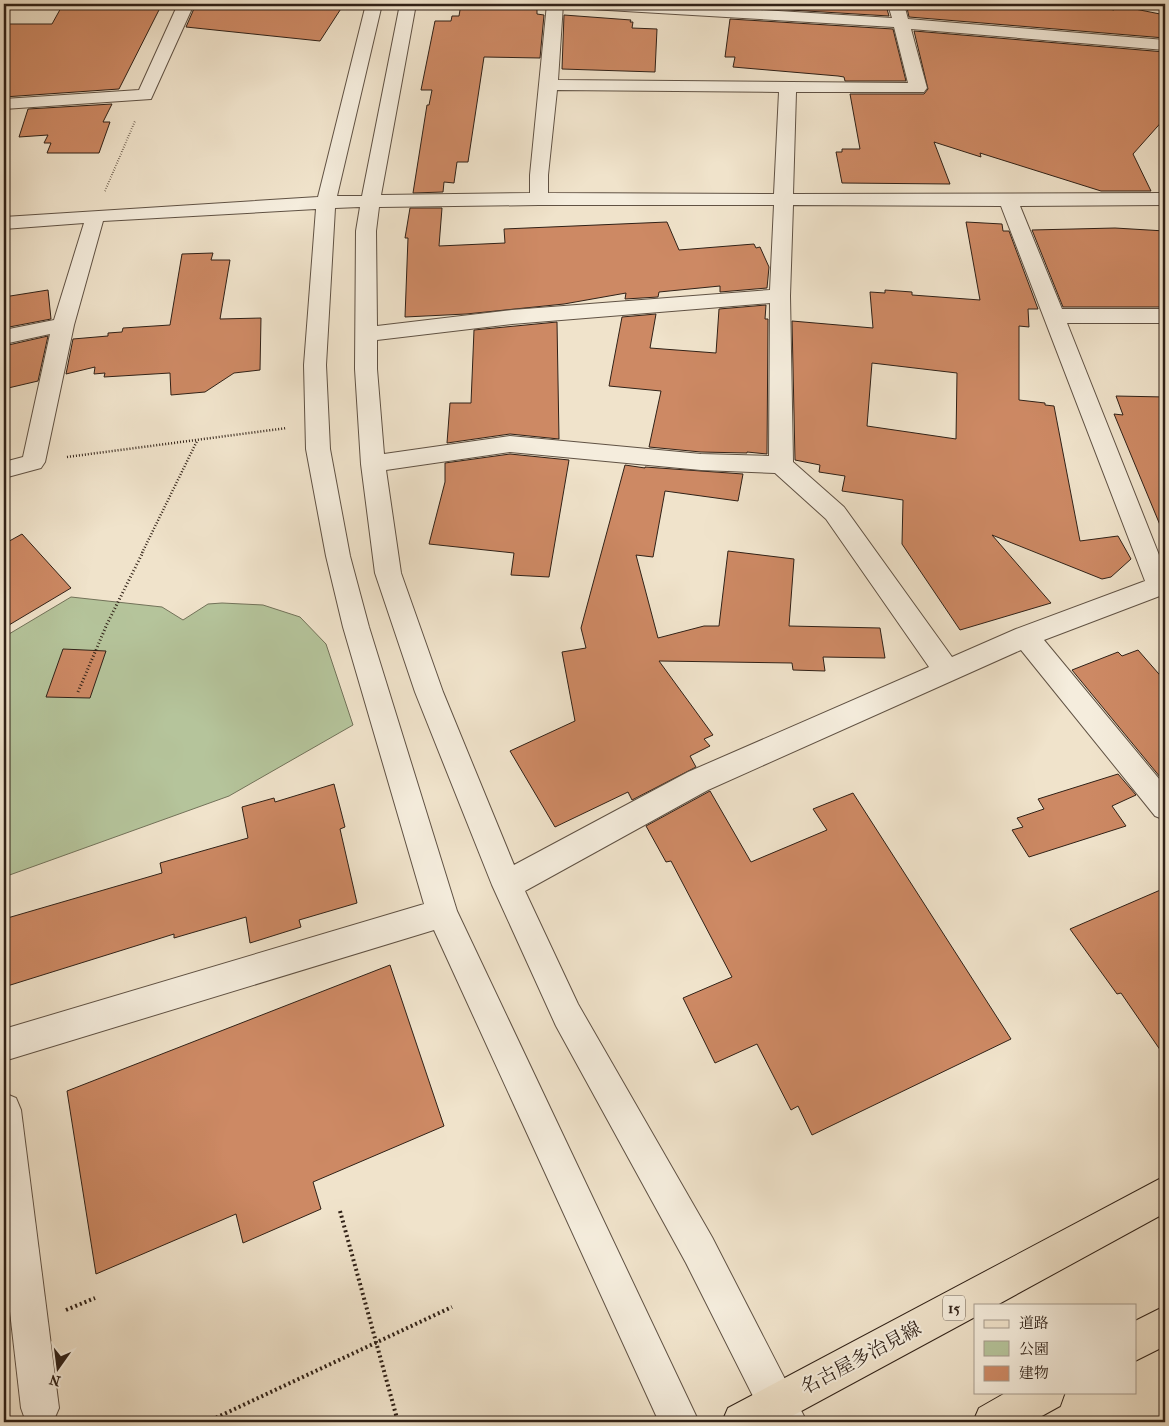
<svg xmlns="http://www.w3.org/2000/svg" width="1169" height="1426" font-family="'IM FELL French Canon','Noto Serif JP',serif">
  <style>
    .green { fill: #b5c49b; stroke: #727259 }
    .building { fill: #cd8964; stroke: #302117; fill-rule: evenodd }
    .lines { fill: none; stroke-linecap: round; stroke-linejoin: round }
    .minor-casing { stroke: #605244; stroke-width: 2 }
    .major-casing { stroke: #302117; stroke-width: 2 }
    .path-far3 { stroke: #302117; stroke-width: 2; stroke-dasharray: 0.5 2; stroke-linecap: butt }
    .path-far2 { stroke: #302117; stroke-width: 2.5; stroke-dasharray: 1 2; stroke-linecap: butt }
    .path-far1 { stroke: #302117; stroke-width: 3; stroke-dasharray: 1 2.5; stroke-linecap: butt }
    .path { stroke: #302117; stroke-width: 4; stroke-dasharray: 2 3; stroke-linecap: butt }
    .minor { fill: #f5eddd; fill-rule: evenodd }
    .major { fill: #f0e3cb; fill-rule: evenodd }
    .labels { text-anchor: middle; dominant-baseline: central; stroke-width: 4; stroke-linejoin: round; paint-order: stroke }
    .shield { fill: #f5eddd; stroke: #6b5e52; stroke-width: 1 }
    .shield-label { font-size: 15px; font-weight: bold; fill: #302117 }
    .near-street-label { font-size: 19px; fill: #302117; stroke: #f5eddd }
  </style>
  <rect width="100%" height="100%" fill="#f0e3cb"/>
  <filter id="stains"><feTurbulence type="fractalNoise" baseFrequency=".004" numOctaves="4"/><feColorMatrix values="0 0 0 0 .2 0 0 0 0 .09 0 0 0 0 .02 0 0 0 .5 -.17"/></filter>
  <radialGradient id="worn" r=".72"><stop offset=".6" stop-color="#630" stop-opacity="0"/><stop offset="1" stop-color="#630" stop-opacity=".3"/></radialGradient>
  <!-- green -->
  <path class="green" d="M 71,597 L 162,607 L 183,620 L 208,604 L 222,603 L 263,605 L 300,617 L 326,644 L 353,725 L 229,796 L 4,877 L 4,637 Z"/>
  <!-- building -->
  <g class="building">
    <path d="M 162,4 L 119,89 L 4,97 L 4,24 L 52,24 L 62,6 Z"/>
    <path d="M 196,4 L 230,4 L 281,8 L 284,4 L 344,4 L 320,41 L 186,27 Z"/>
    <path d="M 461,4 L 514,4 L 513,8 L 537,8 L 537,14 L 544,15 L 540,58 L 484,57 L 468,162 L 457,162 L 454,183 L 444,182 L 443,192 L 413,193 L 427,105 L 429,105 L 432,90 L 421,90 L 435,21 L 451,21 L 452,16 L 459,16 Z"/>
    <path d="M 757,4 L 890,4 L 887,9 L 889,16 L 757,8 Z"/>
    <path d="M 902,4 L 1082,4 L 1114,10 L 1115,5 L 1165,15 L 1165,38 L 909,17 L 907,8 Z"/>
    <path d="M 564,15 L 631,20 L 630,22 L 633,22 L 632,28 L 657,29 L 655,72 L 562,69 Z"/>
    <path d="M 730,19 L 893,29 L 906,81 L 845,81 L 844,77 L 838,76 L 733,67 L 735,57 L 725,57 Z"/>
    <path d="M 914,31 L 1165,52 L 1165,118 L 1133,154 L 1151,191 L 1101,191 L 980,153 L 981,157 L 934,142 L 950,184 L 842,183 L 836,152 L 842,152 L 842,149 L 860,149 L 850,94 L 924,94 L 928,89 Z"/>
    <path d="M 112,104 L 103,122 L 110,122 L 99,153 L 47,153 L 51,143 L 44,143 L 48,135 L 19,137 L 28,109 Z"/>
    <path d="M 410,208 L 442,208 L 439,246 L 505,243 L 504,229 L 667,222 L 679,250 L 754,244 L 756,248 L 760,247 L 769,267 L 767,288 L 720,292 L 720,286 L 659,292 L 658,297 L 625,299 L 626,293 L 564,304 L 466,314 L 405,317 L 408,238 L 405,238 Z"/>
    <path d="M 966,222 L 1002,224 L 1003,231 L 1009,231 L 1038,309 L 1028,309 L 1029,327 L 1019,326 L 1019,400 L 1045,403 L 1045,405 L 1054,406 L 1080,541 L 1118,536 L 1131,559 L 1111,577 L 1102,579 L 992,535 L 1051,603 L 960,630 L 902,544 L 903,500 L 842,491 L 845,476 L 819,472 L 820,465 L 795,460 L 792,321 L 873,328 L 870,292 L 885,293 L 885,290 L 912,292 L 912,295 L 980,300 ZM 872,363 L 957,373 L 956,439 L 867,426 Z"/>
    <path d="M 1115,228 L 1165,231 L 1165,307 L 1063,307 L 1032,230 Z"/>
    <path d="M 213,253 L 211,260 L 230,260 L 220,319 L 261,318 L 260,370 L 234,373 L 205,392 L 171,395 L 170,373 L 104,377 L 105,373 L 94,374 L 95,367 L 66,374 L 73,339 L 108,336 L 108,333 L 122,332 L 123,328 L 170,325 L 182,254 Z"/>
    <path d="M 48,290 L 51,319 L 4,328 L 4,297 Z"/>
    <path d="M 766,305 L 765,319 L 768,319 L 767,454 L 747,452 L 747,453 L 701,452 L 649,447 L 661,391 L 609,386 L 622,317 L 656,314 L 650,348 L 716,353 L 719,309 Z"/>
    <path d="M 557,322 L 559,439 L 510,434 L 447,443 L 450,403 L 471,403 L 474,330 Z"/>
    <path d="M 48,336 L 38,381 L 4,389 L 4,346 Z"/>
    <path d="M 1116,396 L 1165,397 L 1165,537 L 1114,414 L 1123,415 Z"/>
    <path d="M 510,454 L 569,460 L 549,577 L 511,575 L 514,553 L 429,544 L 445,482 L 445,463 Z"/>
    <path d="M 625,465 L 645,468 L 645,467 L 743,474 L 738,501 L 665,491 L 653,557 L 636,555 L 658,638 L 704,626 L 719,626 L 728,551 L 794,559 L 789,626 L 880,628 L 885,658 L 823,657 L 825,671 L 793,670 L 792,663 L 659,661 L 713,735 L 704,739 L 710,746 L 690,756 L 696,767 L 632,800 L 628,792 L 555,827 L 510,751 L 575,721 L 562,652 L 586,648 L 581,628 Z"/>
    <path d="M 22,534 L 71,588 L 4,628 L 4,544 Z"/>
    <path d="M 63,649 L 106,651 L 90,698 L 46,697 Z"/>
    <path d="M 1138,650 L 1165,681 L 1165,783 L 1072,670 L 1118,652 L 1122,656 Z"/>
    <path d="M 1118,774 L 1136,795 L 1112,806 L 1126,826 L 1029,857 L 1012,830 L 1023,827 L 1017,818 L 1044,809 L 1038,799 Z"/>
    <path d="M 334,784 L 345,827 L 340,829 L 357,903 L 299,920 L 301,927 L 250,943 L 246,917 L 174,938 L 174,934 L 4,987 L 4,919 L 162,873 L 160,863 L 248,838 L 242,807 L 274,798 L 275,802 Z"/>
    <path d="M 710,791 L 751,862 L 827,830 L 813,809 L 853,793 L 1011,1039 L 812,1135 L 798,1106 L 791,1110 L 757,1044 L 715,1063 L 683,998 L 732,977 L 671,861 L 666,862 L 646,826 Z"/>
    <path d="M 1165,888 L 1165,1057 L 1121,993 L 1117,994 L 1070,929 Z"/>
    <path d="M 390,965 L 444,1126 L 313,1182 L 321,1209 L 243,1243 L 236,1214 L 96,1274 L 67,1091 Z"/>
  </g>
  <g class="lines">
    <!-- minor casing -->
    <g class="minor-casing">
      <g id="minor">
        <path d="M 178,4 L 194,4 L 151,99 L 4,109 L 4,99 L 139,90 Z"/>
        <path d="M 366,4 L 382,4 L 337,196 L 362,196 L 400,4 L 416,4 L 381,195 L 530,193 L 530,175 L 547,4 L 563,4 L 558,80 L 908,83 L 894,27 L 591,9 L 585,7 L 583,4 L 664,4 L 892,18 L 889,8 L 891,5 L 899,4 L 905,8 L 908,19 L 1165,40 L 1165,50 L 911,29 L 927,88 L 924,92 L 796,92 L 793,194 L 1165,193 L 1165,205 L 1020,206 L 1062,309 L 1165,309 L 1165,323 L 1067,323 L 1165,570 L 1165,594 L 1044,640 L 1165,786 L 1165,820 L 1155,816 L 1021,650 L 708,790 L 525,891 L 578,1004 L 712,1237 L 807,1422 L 766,1422 L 686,1263 L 556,1026 L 492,885 L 415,692 L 375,573 L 361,464 L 355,369 L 356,231 L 360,207 L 335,208 L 326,365 L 330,449 L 350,556 L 369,627 L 457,911 L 699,1422 L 659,1422 L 434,930 L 4,1061 L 4,1029 L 424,904 L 343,627 L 326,556 L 306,449 L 304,365 L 316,209 L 103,221 L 74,325 L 45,462 L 41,468 L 4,478 L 4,462 L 23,457 L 50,334 L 4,344 L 4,330 L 54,320 L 84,223 L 4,229 L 4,217 L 318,197 ZM 557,90 L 779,92 L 774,194 L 548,193 L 548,175 ZM 539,205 L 774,205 L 770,290 L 512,310 L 377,326 L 376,231 L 379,207 ZM 793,205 L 1001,206 L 1145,581 L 1016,629 L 952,657 L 844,507 L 793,462 L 790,296 ZM 770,303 L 769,456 L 701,454 L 510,436 L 384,454 L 377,369 L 377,340 L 512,324 ZM 510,452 L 701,470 L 775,473 L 826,519 L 929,667 L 688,772 L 514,865 L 443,692 L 401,573 L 386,470 Z"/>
        <path d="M 4,1093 L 16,1098 L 21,1110 L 59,1408 L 53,1422 L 26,1422 L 21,1408 L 4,1259 Z"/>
      </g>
    </g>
    <!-- major casing -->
    <g class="major-casing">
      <g id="major">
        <path d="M 1165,1176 L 1165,1213 L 997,1305 L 975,1305 L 975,1317 L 781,1422 L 722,1422 L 728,1408 Z"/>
        <path d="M 1165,1306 L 1165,1346 L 1135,1361 L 1135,1321 Z"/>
        <path d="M 1007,1392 L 1065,1392 L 1060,1406 L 1031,1422 L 973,1422 L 979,1408 Z"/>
      </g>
    </g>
    <!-- path-far3 -->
    <path class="path-far3" d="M 105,191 L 135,121"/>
    <!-- path-far2 -->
    <g class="path-far2">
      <path d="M 67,457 L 287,428"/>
      <path d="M 142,553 L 197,441"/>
    </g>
    <!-- path-far1 -->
    <path class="path-far1" d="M 78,692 L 107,624 L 143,552"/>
    <!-- path -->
    <g class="path">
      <path d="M 340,1211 L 398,1422"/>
      <path d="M 66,1310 L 95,1298"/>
      <path d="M 207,1422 L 452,1307"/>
    </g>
    <!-- minor -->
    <use href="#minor" class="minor"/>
    <!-- major -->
    <use href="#major" class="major"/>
  </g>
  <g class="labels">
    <!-- shield labels -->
    <rect class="shield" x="943" y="1295.5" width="22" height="25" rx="4"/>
    <g class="shield-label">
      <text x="954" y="1308">15</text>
    </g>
    <!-- near-street labels -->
    <g class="near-street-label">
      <text transform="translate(861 1358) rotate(-28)">名古屋多治見線</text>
    </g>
  </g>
  <!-- margin -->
  <rect width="1169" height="1426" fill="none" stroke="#f0e3cb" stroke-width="20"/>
  <rect x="5" y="5" width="1159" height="1416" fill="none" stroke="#302117" stroke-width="2.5"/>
  <rect x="10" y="10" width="1149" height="1406" fill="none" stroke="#302117"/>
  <!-- legend -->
  <rect x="974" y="1304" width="162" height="90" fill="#f5eddd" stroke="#a69b8e"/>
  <rect x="984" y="1320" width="25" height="8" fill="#f0e3cb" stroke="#a69b8e"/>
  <text x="1019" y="1328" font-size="15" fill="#302117">道路</text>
  <rect x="984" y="1341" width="25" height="15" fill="#b5c49b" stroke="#a69b8e"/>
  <text x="1019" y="1354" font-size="15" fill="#302117">公園</text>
  <rect x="984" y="1366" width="25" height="15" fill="#cd8964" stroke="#a69b8e"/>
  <text x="1019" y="1378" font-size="15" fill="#302117">建物</text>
  <!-- north arrow -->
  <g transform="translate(58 1368) rotate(194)" stroke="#f5eddd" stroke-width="4" paint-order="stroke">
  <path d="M0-4L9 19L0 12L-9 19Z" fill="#302117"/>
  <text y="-8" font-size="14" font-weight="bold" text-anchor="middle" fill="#302117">N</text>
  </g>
  <rect width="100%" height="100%" filter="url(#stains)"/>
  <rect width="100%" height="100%" fill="url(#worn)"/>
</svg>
